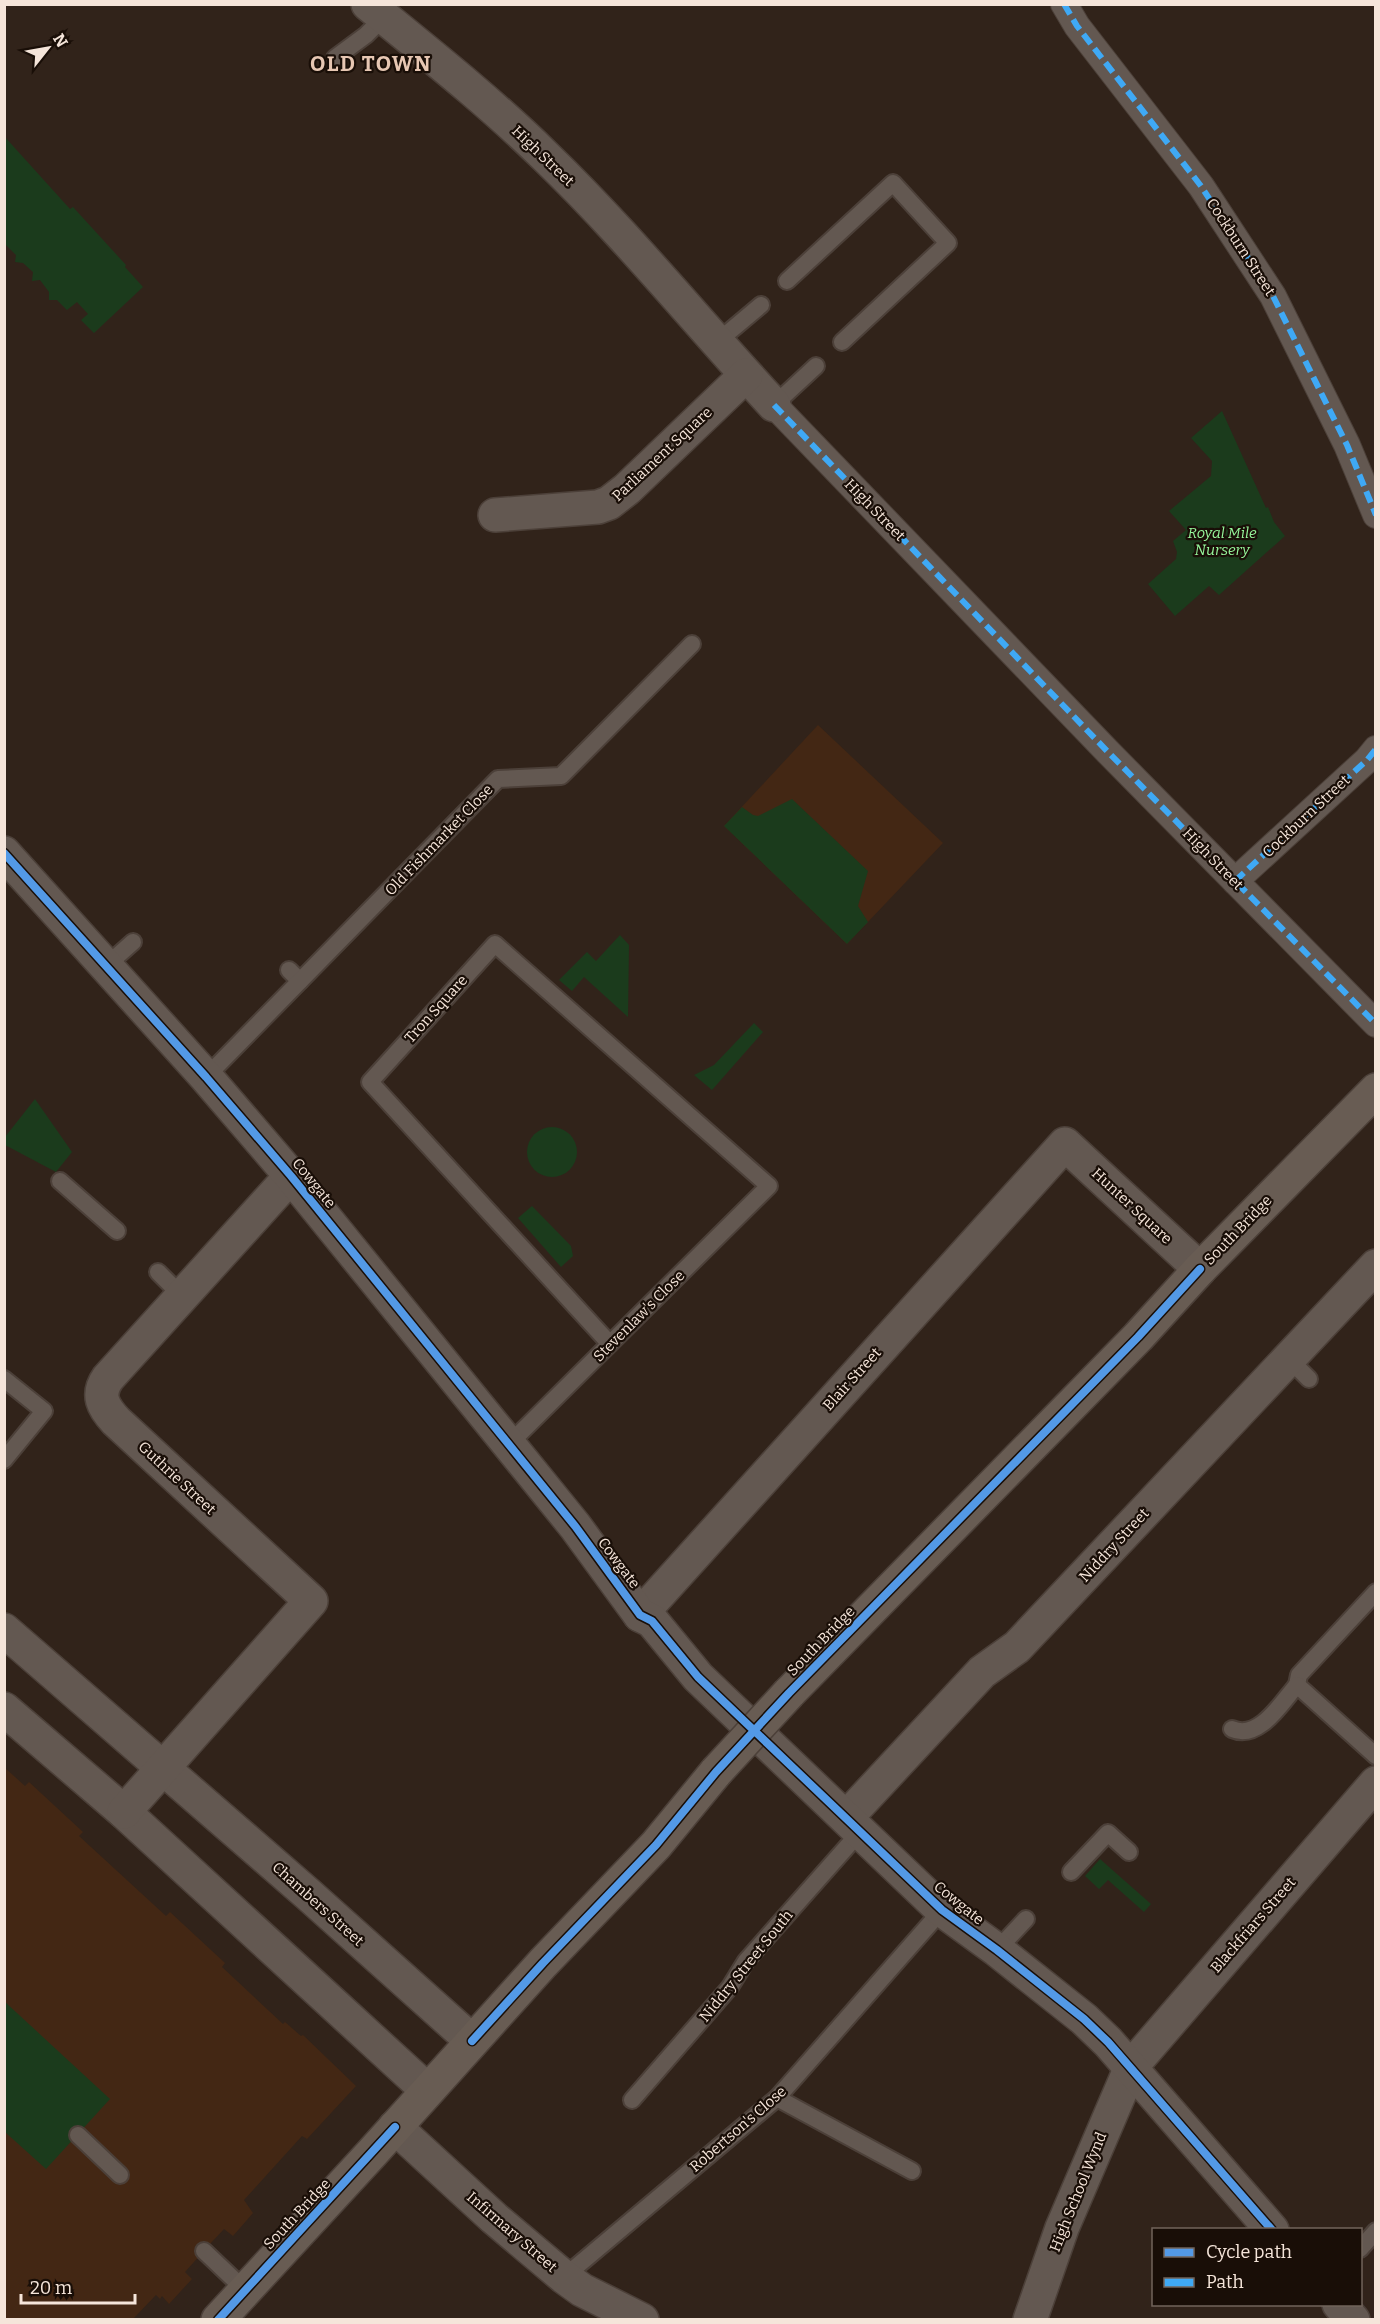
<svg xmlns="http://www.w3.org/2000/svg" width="1380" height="2324" font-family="Bitter,serif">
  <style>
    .built { fill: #432714 }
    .green { fill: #1b3b1c }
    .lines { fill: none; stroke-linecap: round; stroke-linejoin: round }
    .service-casing { stroke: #4c4039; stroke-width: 20 }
    .pedestrian-casing { stroke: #4c4039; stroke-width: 28 }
    .minor-casing { stroke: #4c4039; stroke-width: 36 }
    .tertiary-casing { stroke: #4c4039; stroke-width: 36 }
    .primary-casing { stroke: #4c4039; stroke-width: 36 }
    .service { stroke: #635851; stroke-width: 16 }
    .pedestrian { stroke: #635851; stroke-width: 26 }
    .minor { stroke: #635851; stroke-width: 33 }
    .tertiary { stroke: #635851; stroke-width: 33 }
    .primary { stroke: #685c53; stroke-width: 33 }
    .primary-bridge-casing { stroke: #4c4039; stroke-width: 36; stroke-linecap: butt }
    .primary-bridge { stroke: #685c53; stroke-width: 33 }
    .quiet { stroke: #3fa9f5; stroke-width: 6; stroke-dasharray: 12 6; stroke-linecap: butt }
    .cycleway-casing { stroke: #190e07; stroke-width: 11 }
    .cycleway { stroke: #5399e6; stroke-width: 8 }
    .labels { text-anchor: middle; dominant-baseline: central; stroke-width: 4.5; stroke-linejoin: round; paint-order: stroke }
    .street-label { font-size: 15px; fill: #f5e5da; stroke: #190e07 }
    .park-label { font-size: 15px; font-style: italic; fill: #95f59a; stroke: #190e07 }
    .district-label { font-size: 21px; font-weight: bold; letter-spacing: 1.5px; fill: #e7c7b3; stroke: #190e07 }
  </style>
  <rect width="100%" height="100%" fill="#31231a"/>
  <!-- built -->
  <g class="built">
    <path d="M 818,725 L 943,843 L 847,944 L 724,826 Z"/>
    <path d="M 4,1767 L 25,1786 L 29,1782 L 83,1832 L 79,1836 L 166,1916 L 170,1912 L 225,1963 L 222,1967 L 283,2024 L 285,2022 L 301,2036 L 303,2035 L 356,2086 L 307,2139 L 302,2136 L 244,2200 L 253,2213 L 233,2236 L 224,2229 L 210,2244 L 185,2272 L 192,2279 L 169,2304 L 162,2296 L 160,2299 L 156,2295 L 133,2319 L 5,2319 Z"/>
  </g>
  <!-- green -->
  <g class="green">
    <path d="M 4,136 L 70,209 L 73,207 L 126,265 L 125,267 L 143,287 L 94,333 L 81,320 L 88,314 L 77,302 L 67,310 L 57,300 L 49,300 L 49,292 L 40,280 L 32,281 L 33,272 L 23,263 L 15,262 L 16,255 L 5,244 Z"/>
    <path d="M 1222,411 L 1266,508 L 1268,507 L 1274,522 L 1285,536 L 1219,595 L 1209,586 L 1175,616 L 1148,584 L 1176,559 L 1177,552 L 1173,541 L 1186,530 L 1169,511 L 1211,476 L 1212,461 L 1191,438 Z"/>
    <path d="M 792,799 L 868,871 L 858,906 L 868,922 L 847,944 L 724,826 L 742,807 L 753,815 L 758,816 Z"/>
    <path d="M 620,935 L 629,945 L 628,1017 L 584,977 L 572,991 L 559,980 L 587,952 L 596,961 Z"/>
    <path d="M 754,1023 L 763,1032 L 712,1090 L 694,1075 L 714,1065 Z"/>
    <path d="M 35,1099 L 72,1152 L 56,1172 L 5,1145 L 5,1137 Z"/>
    <circle cx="552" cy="1152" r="25"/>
    <path d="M 532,1206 L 571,1246 L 573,1256 L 561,1267 L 518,1218 Z"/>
    <path d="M 1100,1859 L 1151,1904 L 1144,1912 L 1108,1880 L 1099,1889 L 1085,1876 Z"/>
    <path d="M 4,2001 L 110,2099 L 46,2169 L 5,2132 Z"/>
  </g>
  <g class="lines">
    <!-- service casing -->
    <g class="service-casing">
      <g id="service">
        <path d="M 335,58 L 366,35 L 384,17"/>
        <path d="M 787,281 L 893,183 L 948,243 L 842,342"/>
        <path d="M 717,342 L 761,305"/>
        <path d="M 774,405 L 816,366"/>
        <path d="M 106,966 L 133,942"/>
        <path d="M 289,970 L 300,981"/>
        <path d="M 206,1077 L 498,779 L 561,776 L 692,644"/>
        <path d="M 60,1181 L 117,1231"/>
        <path d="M 158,1272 L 181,1295"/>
        <path d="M 1289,1359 L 1309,1379"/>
        <path d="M 4,1379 L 44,1411 L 4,1460"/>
        <path d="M 508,1445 L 769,1186 L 495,944 L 370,1082 L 610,1344"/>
        <path d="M 1297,1685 L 1299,1675 L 1376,1592"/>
        <path d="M 1232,1729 C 1259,1741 1282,1702 1297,1685 L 1376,1756"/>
        <path d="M 1071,1872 L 1108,1833 L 1129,1852"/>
        <path d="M 997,1950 L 1026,1919"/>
        <path d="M 777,2098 L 912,2171"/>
        <path d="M 632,2100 L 730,1987 L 746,1961 L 860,1832"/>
        <path d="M 78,2135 L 120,2175"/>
        <path d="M 1360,2249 L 1376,2231"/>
        <path d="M 204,2251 L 245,2290"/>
        <path d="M 564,2277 L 777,2098 L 942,1910"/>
      </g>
    </g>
    <!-- pedestrian casing -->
    <g class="pedestrian-casing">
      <g id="pedestrian">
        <path d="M 1064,4 L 1077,26 L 1201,186 L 1273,296 L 1347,445 L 1376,515"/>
        <path d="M 774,405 L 1108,752 L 1376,1024"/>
        <path d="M 1235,881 L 1367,760 L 1376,749"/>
      </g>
    </g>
    <!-- minor casing -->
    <g class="minor-casing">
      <g id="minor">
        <path d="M 368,4 C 428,53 490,102 545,156 C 626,234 697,322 774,405"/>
        <path d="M 495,515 L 598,507 L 609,503 L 627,489 L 746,375"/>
        <path d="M 640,1615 L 1065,1144 L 1200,1269"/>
        <path d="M 4,1630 L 309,1895 L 472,2041"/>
        <path d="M 4,1709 L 124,1812 L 427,2090"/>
        <path d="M 124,1812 L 311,1601 L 116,1421 C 103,1407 96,1395 108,1378 L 291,1176"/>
        <path d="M 847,1817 L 982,1672 L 1017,1647 L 1376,1266"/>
        <path d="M 395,2127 L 494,2218 L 564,2277 L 582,2290 L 642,2320"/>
        <path d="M 1030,2320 L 1062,2228 L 1131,2067 L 1376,1783"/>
      </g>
    </g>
    <!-- tertiary casing -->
    <g class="tertiary-casing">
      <g id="tertiary">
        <path d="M 4,853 L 206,1077 L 291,1176 L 575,1526 L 640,1615 L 652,1621 L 698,1677 L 942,1910 L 997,1950 L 1084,2019 L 1108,2042 L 1272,2230"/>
        <path d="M 1339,2304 L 1353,2320"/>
      </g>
    </g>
    <!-- primary casing -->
    <g class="primary-casing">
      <g id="primary">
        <path d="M 789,1693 L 1138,1337 L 1200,1269 L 1376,1090"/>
        <path d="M 218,2320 L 372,2153 L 543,1963 L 656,1845 L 716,1772"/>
      </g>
    </g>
    <!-- service -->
    <use href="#service" class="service"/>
    <!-- pedestrian -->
    <use href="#pedestrian" class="pedestrian"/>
    <!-- minor -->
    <use href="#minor" class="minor"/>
    <!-- tertiary -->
    <use href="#tertiary" class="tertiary"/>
    <!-- primary -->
    <use href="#primary" class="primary"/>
    <!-- primary-bridge casing -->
    <g class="primary-bridge-casing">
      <path id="primary-bridge" d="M 716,1772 L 789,1693"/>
    </g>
    <!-- primary-bridge -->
    <use href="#primary-bridge" class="primary-bridge"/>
    <!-- quiet -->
    <g class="quiet">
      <path d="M 1064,4 L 1077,26 L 1201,186 L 1273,296 L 1347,445 L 1376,515"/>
      <path d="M 774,405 L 1108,752 L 1376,1024"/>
      <path d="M 1235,881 L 1367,760 L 1376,749"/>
    </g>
    <!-- cycleway casing -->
    <g class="cycleway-casing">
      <g id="cycleway">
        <path d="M 4,853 L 206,1077 L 291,1176 L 575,1526 L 640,1615 L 652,1621 L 698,1677 L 942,1910 L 997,1950 L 1084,2019 L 1108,2042 L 1272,2230"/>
        <path d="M 472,2041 L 543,1963 L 656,1845 L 716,1772 L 789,1693 L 1138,1337 L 1200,1269"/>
        <path d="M 218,2320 L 395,2127"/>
      </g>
    </g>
    <!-- cycleway -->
    <use href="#cycleway" class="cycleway"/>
  </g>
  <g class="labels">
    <!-- street labels -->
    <g class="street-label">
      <text transform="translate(543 156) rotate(44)">High Street</text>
      <text transform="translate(1241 247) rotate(57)">Cockburn Street</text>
      <text transform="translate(662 454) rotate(-43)">Parliament Square</text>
      <text transform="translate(875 510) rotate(46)">High Street</text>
      <text transform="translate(1306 816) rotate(-43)">Cockburn Street</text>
      <text transform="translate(439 840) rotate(-46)">Old Fishmarket Close</text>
      <text transform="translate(1213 859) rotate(46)">High Street</text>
      <text transform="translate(436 1009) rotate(-48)">Tron Square</text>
      <text transform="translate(314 1183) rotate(51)">Cowgate</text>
      <text transform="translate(1132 1206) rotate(43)">Hunter Square</text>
      <text transform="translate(1238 1230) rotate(-46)">South Bridge</text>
      <text transform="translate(639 1316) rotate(-45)">Stevenlaw's Close</text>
      <text transform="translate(852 1379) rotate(-48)">Blair Street</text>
      <text transform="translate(177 1478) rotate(43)">Guthrie Street</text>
      <text transform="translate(1114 1545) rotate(-47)">Niddry Street</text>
      <text transform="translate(619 1563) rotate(53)">Cowgate</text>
      <text transform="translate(821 1641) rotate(-46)">South Bridge</text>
      <text transform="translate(959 1903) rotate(39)">Cowgate</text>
      <text transform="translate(318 1904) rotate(42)">Chambers Street</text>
      <text transform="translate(1253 1925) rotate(-49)">Blackfriars Street</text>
      <text transform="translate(746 1966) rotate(-51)">Niddry Street South</text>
      <text transform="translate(738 2129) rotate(-41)">Robertson's Close</text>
      <text transform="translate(1078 2192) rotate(-68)">High School Wynd</text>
      <text transform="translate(297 2214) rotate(-47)">South Bridge</text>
      <text transform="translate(512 2232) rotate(41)">Infirmary Street</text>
    </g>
    <!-- park labels -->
    <g class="park-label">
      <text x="1222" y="533">Royal Mile<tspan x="1222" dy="17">Nursery</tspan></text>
    </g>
    <!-- district labels -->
    <g class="district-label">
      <text x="371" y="64">OLD TOWN</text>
    </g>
  </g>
  <!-- border -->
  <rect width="1380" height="2324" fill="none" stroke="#f5e5da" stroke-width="12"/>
  <!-- legend -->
  <rect x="1152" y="2228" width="210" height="78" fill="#190e07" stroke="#71645b" stroke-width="1.5"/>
  <rect x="1164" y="2248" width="30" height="9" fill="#5399e6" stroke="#71645b" stroke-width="1.5"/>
  <text x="1206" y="2258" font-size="18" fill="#f5e5da">Cycle path</text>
  <rect x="1164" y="2278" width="30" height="9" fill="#3fa9f5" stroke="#71645b" stroke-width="1.5"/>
  <text x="1206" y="2288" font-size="18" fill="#f5e5da">Path</text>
  <!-- north arrow -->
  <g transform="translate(48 48) rotate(59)" stroke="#190e07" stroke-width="4.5" paint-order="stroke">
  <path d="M0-4.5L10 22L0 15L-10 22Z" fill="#f5e5da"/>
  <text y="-9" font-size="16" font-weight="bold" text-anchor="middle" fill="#f5e5da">N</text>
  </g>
  <!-- scale -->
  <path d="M21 2294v9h114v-9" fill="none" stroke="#f5e5da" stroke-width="3"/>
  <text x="30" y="2294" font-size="18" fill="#f5e5da" stroke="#190e07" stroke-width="4.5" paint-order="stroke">20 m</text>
</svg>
